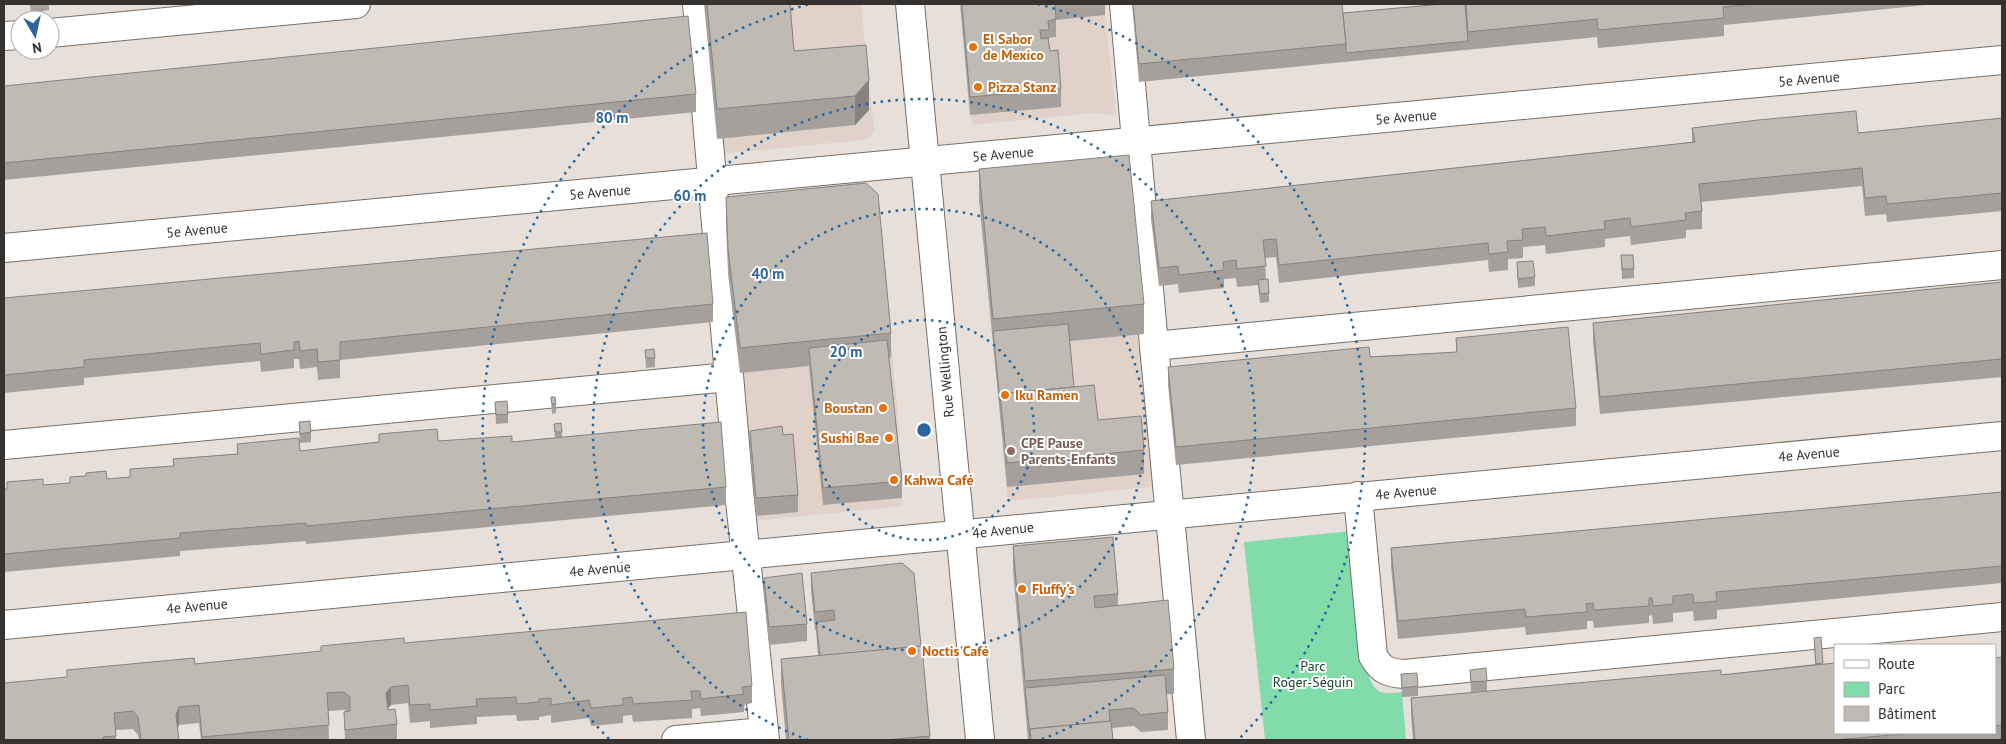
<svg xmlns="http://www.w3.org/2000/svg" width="2006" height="744" font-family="'PT Sans',sans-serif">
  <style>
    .built { fill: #e0d2c8 }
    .green { fill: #82dcaa }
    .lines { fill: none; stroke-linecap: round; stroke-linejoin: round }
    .minor-casing { stroke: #76706b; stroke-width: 30 }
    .major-casing { stroke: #76706b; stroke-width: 30 }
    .minor { stroke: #fff; stroke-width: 28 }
    .major { stroke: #fff; stroke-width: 28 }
    .wall { fill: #a5a09c }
    .shaded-wall { fill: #86827f }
    .building { fill: #c0bab5; stroke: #86827f }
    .ring { fill: none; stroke: #2a659c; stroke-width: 2.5; stroke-dasharray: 2.5 5 }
    .food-dot { fill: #e8710a; stroke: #fff; stroke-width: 2 }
    .education-dot { fill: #8d6e63; stroke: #fff; stroke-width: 2 }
    .labels { text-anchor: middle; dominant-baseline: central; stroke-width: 4; stroke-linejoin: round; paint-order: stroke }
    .food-label { font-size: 14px; font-weight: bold; fill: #c56008; stroke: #fff; text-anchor: start }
    .street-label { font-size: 14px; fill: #353230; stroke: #fff }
    .education-label { font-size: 14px; font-weight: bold; fill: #785e54; stroke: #fff; text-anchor: start }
    .park-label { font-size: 14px; fill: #143f29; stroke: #fff }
    .centre { fill: #2a659c; stroke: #fff; stroke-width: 2.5 }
    .ring-label { font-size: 15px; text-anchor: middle; font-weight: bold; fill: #2a659c; stroke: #fff; stroke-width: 4; stroke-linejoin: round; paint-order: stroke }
  </style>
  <rect width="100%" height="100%" fill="#e7e0da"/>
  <!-- built -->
  <g class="built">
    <path d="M 706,4 L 861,4 L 874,129 L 871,137 L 864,140 L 720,154 Z"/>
    <path d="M 961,4 L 1104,4 L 1116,116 L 1094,113 L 972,125 Z"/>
    <path d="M 1130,181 L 1162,486 L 1008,501 L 979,195 Z"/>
    <path d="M 879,212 L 900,437 L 897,438 L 903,506 L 754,521 L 725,225 Z"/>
  </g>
  <!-- green -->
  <path class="green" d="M 1352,531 L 1369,678 C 1378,696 1383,694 1402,692 L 1406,740 L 1265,740 L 1244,542 Z"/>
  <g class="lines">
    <!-- minor casing -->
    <g class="minor-casing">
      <g id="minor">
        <path d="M 697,4 L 739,491 L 765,740"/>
        <path d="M 1124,4 L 1154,346 L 2002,265"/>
        <path d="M 50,33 L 356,4"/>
        <path d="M 4,36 L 20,35"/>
        <path d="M 4,248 L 2002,60"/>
        <path d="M 1154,346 L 1191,740"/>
        <path d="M 4,445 L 729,377"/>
        <path d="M 1358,496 L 1373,656 C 1381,670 1388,673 1404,674 L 2002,617"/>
        <path d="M 4,625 L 2002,436"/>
        <path d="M 676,740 L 764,732"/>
      </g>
    </g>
    <!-- major casing -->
    <g class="major-casing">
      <path id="major" d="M 910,4 L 980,740"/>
    </g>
    <!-- minor -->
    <use href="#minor" class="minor"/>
    <!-- major -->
    <use href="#major" class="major"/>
  </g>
  <!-- wall -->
  <g class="wall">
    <path d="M 30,4 L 49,4 L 49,10 L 31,13 Z"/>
    <path d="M 704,4 L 790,4 L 794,51 L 866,45 L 869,110 L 855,125 L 717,139 Z"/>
    <path d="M 960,4 L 1105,4 L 1105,15 L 1056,20 L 1056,37 L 1049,38 L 1049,43 L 1050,51 L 1061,89 L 1061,107 L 970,115 Z"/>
    <path d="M 1132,4 L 1342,4 L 1343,13 L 1442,4 L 1936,4 L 1724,25 L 1724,36 L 1598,48 L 1597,37 L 1139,82 Z"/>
    <path d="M 4,86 L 696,94 L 696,112 L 4,180 Z"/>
    <path d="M 2002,118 L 2002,211 L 1887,222 L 1886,214 L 1865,216 L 1862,186 L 1701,202 L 1702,211 L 1702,229 L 1686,230 L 1686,238 L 1631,245 L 1630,236 L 1605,239 L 1605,247 L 1546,254 L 1545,245 L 1523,247 L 1523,258 L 1508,259 L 1508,270 L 1489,272 L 1488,260 L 1279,283 L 1276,257 L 1265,258 L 1266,279 L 1269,293 L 1269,302 L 1260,303 L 1258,285 L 1237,287 L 1236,278 L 1224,279 L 1224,288 L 1179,293 L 1178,284 L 1159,286 L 1151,219 L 1151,201 L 1692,142 L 1692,128 L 1858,133 Z"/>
    <path d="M 979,169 L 1144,304 L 1144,334 L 1070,341 L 1074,387 L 1098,420 L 1144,450 L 1144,474 L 1007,487 L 979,199 Z"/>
    <path d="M 726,197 L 891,333 L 891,357 L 889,358 L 902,481 L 902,498 L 823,505 L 809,366 L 740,373 L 728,274 L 726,222 Z"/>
    <path d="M 1621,255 L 1634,269 L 1634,278 L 1622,279 Z"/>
    <path d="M 1517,262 L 1535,277 L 1535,286 L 1518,288 Z"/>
    <path d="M 2002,282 L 2002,377 L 1600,414 L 1593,341 L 1593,323 Z"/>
    <path d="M 4,298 L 713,304 L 713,322 L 340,360 L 340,378 L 318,380 L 317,367 L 300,369 L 299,359 L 294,359 L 294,368 L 261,372 L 260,361 L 84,378 L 84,385 L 4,393 Z"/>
    <path d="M 1456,338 L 1576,408 L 1576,426 L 1176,465 L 1168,385 L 1168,367 L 1456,352 Z"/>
    <path d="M 645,350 L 655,358 L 655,367 L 646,368 Z"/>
    <path d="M 551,397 L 556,404 L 556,413 L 552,414 Z"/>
    <path d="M 495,402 L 508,414 L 508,423 L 496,424 Z"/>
    <path d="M 299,422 L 311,432 L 311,442 L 300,443 Z"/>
    <path d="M 554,424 L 562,432 L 562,437 L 726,487 L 726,505 L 306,544 L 306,541 L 180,551 L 180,556 L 4,572 L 4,489 L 7,489 L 7,482 L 43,485 L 70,483 L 70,477 L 107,479 L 130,477 L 130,469 L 173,466 L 173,459 L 237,454 L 237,444 L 300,451 L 379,442 L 379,434 L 438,441 L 512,442 L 555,438 Z"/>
    <path d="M 750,431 L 798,495 L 798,512 L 756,516 L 750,449 Z"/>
    <path d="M 2002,492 L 2002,583 L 1717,610 L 1717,619 L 1694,621 L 1693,611 L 1673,613 L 1673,622 L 1653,624 L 1652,615 L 1649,616 L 1649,623 L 1594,628 L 1593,621 L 1587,621 L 1587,629 L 1526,635 L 1525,627 L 1398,639 L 1391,566 L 1391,548 Z"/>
    <path d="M 1013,546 L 1118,594 L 1118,605 L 1174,669 L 1174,694 L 1166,694 L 1168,712 L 1168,730 L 1141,732 L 1134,726 L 1112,728 L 1113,740 L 1028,740 L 1013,571 Z"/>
    <path d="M 811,573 L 930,736 L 930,740 L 786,740 L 781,684 L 781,659 L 818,656 L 816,630 L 815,630 L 811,590 Z"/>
    <path d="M 764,578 L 807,624 L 807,641 L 769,645 L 764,595 Z"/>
    <path d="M 1814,638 L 1823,664 L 1835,733 L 1995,733 L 1995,658 L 2002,657 L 2002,740 L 1413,740 L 1411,716 L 1411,698 L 1721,675 L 1815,664 Z"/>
    <path d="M 404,643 L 752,686 L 752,703 L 744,705 L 744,712 L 701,716 L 700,708 L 692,709 L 692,718 L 633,722 L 632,715 L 623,716 L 623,723 L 591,726 L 589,718 L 551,723 L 551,715 L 539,717 L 539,720 L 517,721 L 516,715 L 477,717 L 477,724 L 430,728 L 430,721 L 410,723 L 408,703 L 391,705 L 388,708 L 388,710 L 397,724 L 397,740 L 345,740 L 344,712 L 346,711 L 344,710 L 328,711 L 329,740 L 201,740 L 199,723 L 179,725 L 177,729 L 179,740 L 139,740 L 138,735 L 133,729 L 116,730 L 116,740 L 4,740 L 67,677 L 67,670 L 195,664 Z"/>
    <path d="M 1470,670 L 1487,681 L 1487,691 L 1471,692 Z"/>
    <path d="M 1401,674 L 1418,686 L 1418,696 L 1402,697 Z"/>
  </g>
  <!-- shaded-wall -->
  <g class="shaded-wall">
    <path d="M 869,80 L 869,110 L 855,125 L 855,96 Z"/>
    <path d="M 391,687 L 391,705 L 386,710 L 386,693 Z"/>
    <path d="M 179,707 L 179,725 L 176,733 L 176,715 Z"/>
  </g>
  <!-- building -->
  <g class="building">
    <path d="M 707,4 L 790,4 L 794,51 L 866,45 L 869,80 L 855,96 L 717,109 Z"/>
    <path d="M 962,4 L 1055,4 L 1056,19 L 1048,21 L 1049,30 L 1040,30 L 1041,39 L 1048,38 L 1050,51 L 1058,50 L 1061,89 L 970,97 Z"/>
    <path d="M 1133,4 L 1342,4 L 1346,44 L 1139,64 Z"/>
    <path d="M 1442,4 L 1465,4 L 1468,41 L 1346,53 L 1346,44 L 1343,13 Z"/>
    <path d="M 1466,4 L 1754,4 L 1723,7 L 1724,18 L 1598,30 L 1597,19 L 1468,32 Z"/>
    <path d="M 688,16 L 696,94 L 4,163 L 4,86 Z"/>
    <path d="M 1856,111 L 1858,133 L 2002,118 L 2002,193 L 1887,204 L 1886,196 L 1865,198 L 1862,168 L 1699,184 L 1702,211 L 1685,213 L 1686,220 L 1631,227 L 1630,218 L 1604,221 L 1605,229 L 1546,236 L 1545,227 L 1522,229 L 1523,240 L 1507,241 L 1508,252 L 1489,254 L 1488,243 L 1279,265 L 1276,239 L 1263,240 L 1266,266 L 1237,269 L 1236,260 L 1223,262 L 1224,270 L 1179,275 L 1178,266 L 1159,268 L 1151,201 L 1695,142 L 1692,128 L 1758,120 Z"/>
    <path d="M 1129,155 L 1144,304 L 993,319 L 979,169 Z"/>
    <path d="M 866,183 L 878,194 L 891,333 L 740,348 L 728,249 L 726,197 Z"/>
    <path d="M 707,233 L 713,304 L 340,342 L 340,360 L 318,362 L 317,349 L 300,351 L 299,341 L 294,342 L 294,350 L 261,354 L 260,343 L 84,360 L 84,367 L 4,375 L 4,298 Z"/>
    <path d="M 1621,255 L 1633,255 L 1634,269 L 1622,269 Z"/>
    <path d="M 1533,261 L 1535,277 L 1518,279 L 1517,262 Z"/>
    <path d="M 1268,279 L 1269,293 L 1260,294 L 1258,280 Z"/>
    <path d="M 2002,282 L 2002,359 L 1600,397 L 1593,323 Z"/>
    <path d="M 1068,324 L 1074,387 L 1000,394 L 1000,401 L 993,331 Z"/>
    <path d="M 1568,327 L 1576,408 L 1176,447 L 1168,367 L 1369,347 L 1370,357 L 1457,352 L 1456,338 Z"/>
    <path d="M 887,340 L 902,481 L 823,488 L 809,348 Z"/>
    <path d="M 654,349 L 655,358 L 646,358 L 645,350 Z"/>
    <path d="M 1094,385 L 1098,420 L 1141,416 L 1144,450 L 1007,463 L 1000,394 Z"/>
    <path d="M 551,397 L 555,397 L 556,404 L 552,404 Z"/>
    <path d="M 507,401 L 508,414 L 496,415 L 495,402 Z"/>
    <path d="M 310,421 L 311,432 L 300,434 L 299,422 Z"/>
    <path d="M 721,422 L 726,487 L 306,526 L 306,523 L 180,533 L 180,538 L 4,554 L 4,489 L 7,489 L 7,482 L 43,479 L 43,485 L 70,483 L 70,477 L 86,476 L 86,473 L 106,471 L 107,479 L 130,477 L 130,469 L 174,466 L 173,459 L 238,454 L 237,444 L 299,438 L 300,451 L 379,442 L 379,434 L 437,429 L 438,441 L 512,436 L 512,442 Z"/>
    <path d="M 561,423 L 562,432 L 555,432 L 554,424 Z"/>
    <path d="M 782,426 L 783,435 L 793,434 L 798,495 L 756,498 L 750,431 Z"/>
    <path d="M 2002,492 L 2002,566 L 1716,592 L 1717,601 L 1694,603 L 1693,594 L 1673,596 L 1673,604 L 1653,606 L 1652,598 L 1649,598 L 1649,606 L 1594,610 L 1593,603 L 1586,604 L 1587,612 L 1526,617 L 1525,609 L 1398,621 L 1391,548 Z"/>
    <path d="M 1113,537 L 1118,594 L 1094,596 L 1095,608 L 1168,600 L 1174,669 L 1025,681 L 1013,546 Z"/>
    <path d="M 902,563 L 914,573 L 921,646 L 820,656 L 816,622 L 835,620 L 834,610 L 815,612 L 811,573 Z"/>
    <path d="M 802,573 L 807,624 L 769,627 L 764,578 Z"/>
    <path d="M 746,612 L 752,686 L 742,687 L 744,694 L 701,699 L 700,691 L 691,691 L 692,700 L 633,704 L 632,697 L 623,698 L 623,705 L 591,708 L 589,700 L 551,705 L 551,698 L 539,699 L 539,702 L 517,704 L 516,697 L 476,699 L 477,706 L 430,710 L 430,704 L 410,705 L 408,685 L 391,687 L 386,693 L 388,710 L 395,709 L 397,724 L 345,730 L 344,712 L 350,711 L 350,697 L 344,692 L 327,693 L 329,725 L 202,737 L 199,705 L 179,707 L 176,715 L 179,740 L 141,740 L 138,717 L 133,711 L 114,713 L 116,736 L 103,737 L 103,740 L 4,740 L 4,683 L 67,677 L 67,670 L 194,658 L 195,664 L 321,651 L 321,646 L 404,638 L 404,643 Z"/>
    <path d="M 1821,637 L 1823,663 L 1816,664 L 1814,638 Z"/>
    <path d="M 922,646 L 930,736 L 885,740 L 789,740 L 781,659 Z"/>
    <path d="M 2002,657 L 2002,725 L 1995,726 L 1995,658 Z"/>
    <path d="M 1835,663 L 1835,733 L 1916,733 L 1833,740 L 1415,740 L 1411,698 L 1721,670 L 1721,675 Z"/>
    <path d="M 1486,668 L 1487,681 L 1471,682 L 1470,670 Z"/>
    <path d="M 1417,673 L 1418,686 L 1402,688 L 1401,674 Z"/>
    <path d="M 1165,675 L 1168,712 L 1141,715 L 1134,708 L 1109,710 L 1110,721 L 1030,729 L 1030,736 L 1025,688 Z"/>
    <path d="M 1111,721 L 1113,740 L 1031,740 L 1030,729 Z"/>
  </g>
  <!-- distance rings -->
  <g class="ring">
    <circle cx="924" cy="430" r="110"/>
    <circle cx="924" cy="430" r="221"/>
    <path d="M808 740A331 331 0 1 1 1040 740"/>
    <path d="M609 739A441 441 0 0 1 810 4M1038 4A441 441 0 0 1 1239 739"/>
  </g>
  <!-- markers -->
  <g class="food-dot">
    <circle cx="973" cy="47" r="5"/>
    <circle cx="978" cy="87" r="5"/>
    <circle cx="1005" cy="395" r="5"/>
    <circle cx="883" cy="408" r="5"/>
    <circle cx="889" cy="438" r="5"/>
    <circle cx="894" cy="480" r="5"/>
    <circle cx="1022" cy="589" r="5"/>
    <circle cx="912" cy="651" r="5"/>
  </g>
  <circle class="education-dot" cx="1011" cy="451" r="5"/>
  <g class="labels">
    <!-- food labels -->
    <g class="food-label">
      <text x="983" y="39">El Sabor<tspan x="983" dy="16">de Mexico</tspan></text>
      <text x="988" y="87">Pizza Stanz</text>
      <text x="1015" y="395">Iku Ramen</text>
      <text x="873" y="408" text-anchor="end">Boustan</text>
      <text x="879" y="438" text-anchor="end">Sushi Bae</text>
      <text x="904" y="480">Kahwa Café</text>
      <text x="1032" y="589">Fluffy's</text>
      <text x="922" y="651">Noctis Café</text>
    </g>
    <!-- street labels -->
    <g class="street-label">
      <text transform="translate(1809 79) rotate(-5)">5e Avenue</text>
      <text transform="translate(1406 117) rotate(-5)">5e Avenue</text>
      <text transform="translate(1003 154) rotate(-5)">5e Avenue</text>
      <text transform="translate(600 192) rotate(-5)">5e Avenue</text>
      <text transform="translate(197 230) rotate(-5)">5e Avenue</text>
      <text transform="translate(945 372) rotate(-95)">Rue Wellington</text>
      <text transform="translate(1809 454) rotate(-5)">4e Avenue</text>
      <text transform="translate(1406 492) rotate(-5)">4e Avenue</text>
      <text transform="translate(1003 530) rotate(-6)">4e Avenue</text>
      <text transform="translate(600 569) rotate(-5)">4e Avenue</text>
      <text transform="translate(197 606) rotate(-5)">4e Avenue</text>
    </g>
    <!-- education labels -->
    <g class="education-label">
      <text x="1021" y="443">CPE Pause<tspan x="1021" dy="16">Parents-Enfants</tspan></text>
    </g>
    <!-- park labels -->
    <g class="park-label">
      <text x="1313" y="666">Parc<tspan x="1313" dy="16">Roger-Séguin</tspan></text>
    </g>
  </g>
  <circle cx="924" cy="430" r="8" class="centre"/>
  <g class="ring-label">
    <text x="612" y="123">80 m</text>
    <text x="690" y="201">60 m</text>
    <text x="768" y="279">40 m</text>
    <text x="846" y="357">20 m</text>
  </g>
  <!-- border -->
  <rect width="2006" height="744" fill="none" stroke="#353230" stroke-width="10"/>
  <!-- legend -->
  <rect x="1834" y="644" width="162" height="90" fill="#ffffff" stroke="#aeadac"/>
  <rect x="1844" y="660" width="25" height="8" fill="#ffffff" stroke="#aeadac"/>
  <text x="1878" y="669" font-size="15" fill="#353230">Route</text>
  <rect x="1844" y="682" width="25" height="15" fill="#82dcaa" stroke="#aeadac"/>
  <text x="1878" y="694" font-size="15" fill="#353230">Parc</text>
  <rect x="1844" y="706" width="25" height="15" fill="#c0bab5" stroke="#aeadac"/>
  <text x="1878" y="719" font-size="15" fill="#353230">Bâtiment</text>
  <!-- north arrow -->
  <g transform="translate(35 35) rotate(171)"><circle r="24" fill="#ffffff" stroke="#aeadac"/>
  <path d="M0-4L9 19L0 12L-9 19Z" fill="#2a659c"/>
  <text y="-8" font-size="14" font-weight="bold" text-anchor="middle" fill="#353230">N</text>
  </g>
</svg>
